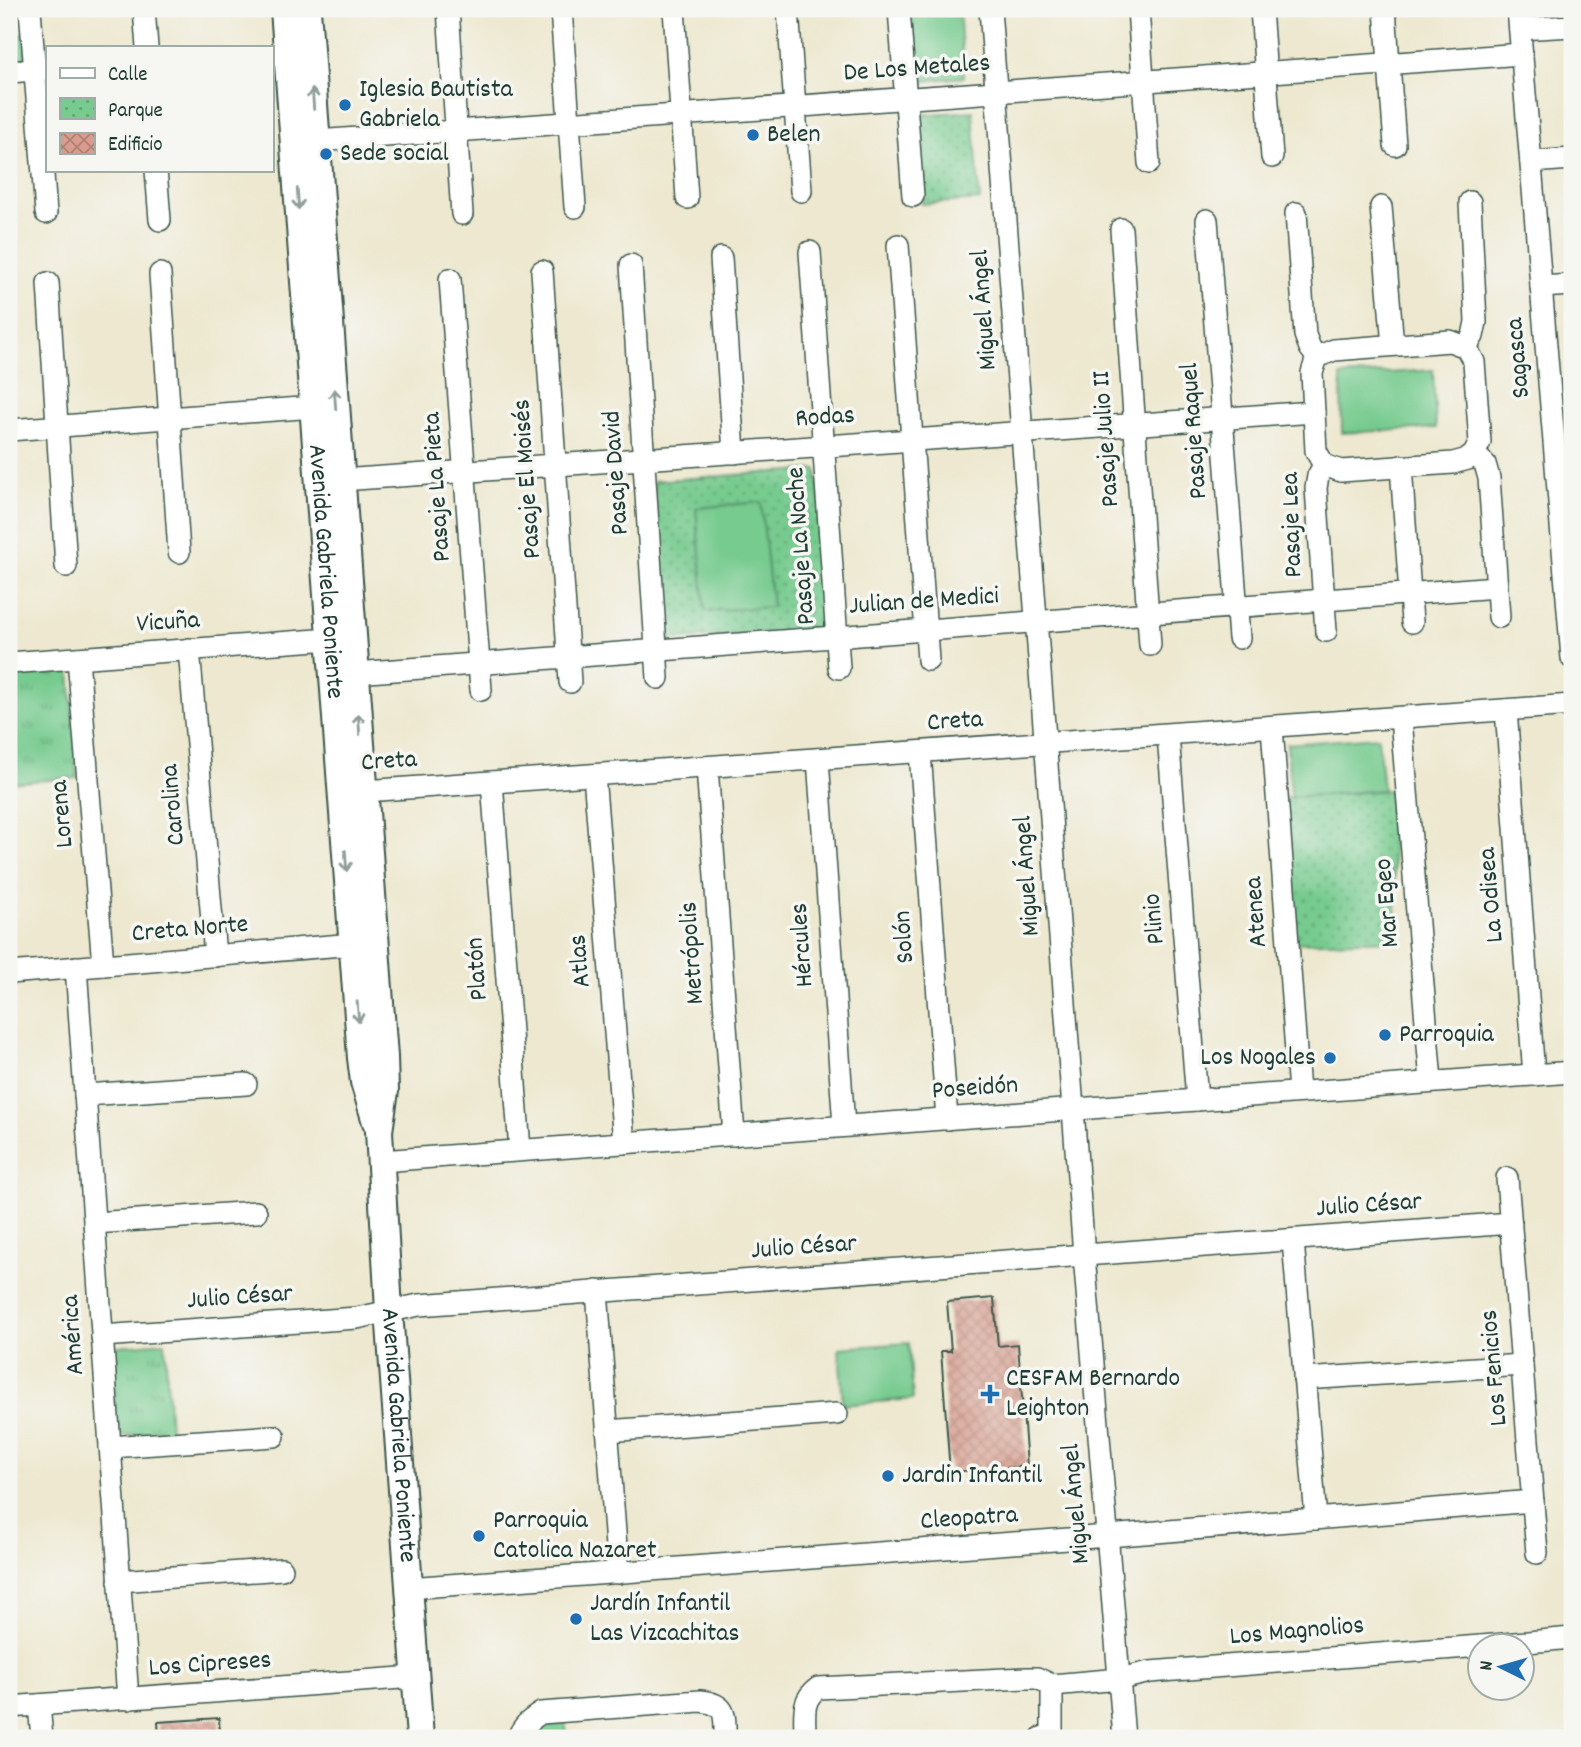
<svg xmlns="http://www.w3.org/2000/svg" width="1581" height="1747" font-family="Dekko,sans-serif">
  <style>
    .grass { fill: url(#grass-tufts); stroke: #4b8462; stroke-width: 2 }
    .park { fill: url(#park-dots); stroke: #4b8462; stroke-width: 2 }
    .pitch { fill: #77cb8f; stroke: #4b8462; stroke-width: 2 }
    .building { fill: url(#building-cross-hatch) }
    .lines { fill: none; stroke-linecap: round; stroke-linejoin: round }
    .minor-casing { stroke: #3e574b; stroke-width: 24 }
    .major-casing { stroke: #3e574b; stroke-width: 30 }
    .minor { stroke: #fff; stroke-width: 21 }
    .major { stroke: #fff; stroke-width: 26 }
    .oneway { stroke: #8f9e9a }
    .poi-dot { fill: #1f6fb2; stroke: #f6f6f2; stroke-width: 2.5 }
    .labels { text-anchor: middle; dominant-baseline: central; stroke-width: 7; stroke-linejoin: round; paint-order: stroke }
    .street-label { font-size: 26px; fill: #1f3d34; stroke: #f6f6f2 }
    .poi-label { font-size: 26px; fill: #1f3d34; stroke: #f6f6f2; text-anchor: start }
  </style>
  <defs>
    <pattern id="grass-tufts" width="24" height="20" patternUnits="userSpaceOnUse" patternTransform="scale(1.75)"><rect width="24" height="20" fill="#77cb8f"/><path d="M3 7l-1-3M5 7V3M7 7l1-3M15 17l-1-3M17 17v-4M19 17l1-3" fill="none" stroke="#61a676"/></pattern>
    <pattern id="park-dots" width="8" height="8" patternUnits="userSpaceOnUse" patternTransform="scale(1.75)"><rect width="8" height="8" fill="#77cb8f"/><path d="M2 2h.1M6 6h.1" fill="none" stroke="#61a676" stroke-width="1.8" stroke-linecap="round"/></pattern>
    <pattern id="building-cross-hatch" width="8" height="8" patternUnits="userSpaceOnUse" patternTransform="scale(1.75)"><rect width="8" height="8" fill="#d89d8e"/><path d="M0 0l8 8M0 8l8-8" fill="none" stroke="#af8175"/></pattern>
  </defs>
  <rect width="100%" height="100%" fill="#f6f6f2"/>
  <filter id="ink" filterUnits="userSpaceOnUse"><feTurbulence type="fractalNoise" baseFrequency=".0143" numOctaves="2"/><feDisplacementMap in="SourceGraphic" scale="14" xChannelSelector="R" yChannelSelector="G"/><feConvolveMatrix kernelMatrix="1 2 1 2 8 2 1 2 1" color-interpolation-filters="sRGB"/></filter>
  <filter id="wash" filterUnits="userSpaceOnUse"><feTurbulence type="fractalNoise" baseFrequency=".00686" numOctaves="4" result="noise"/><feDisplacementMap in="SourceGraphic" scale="28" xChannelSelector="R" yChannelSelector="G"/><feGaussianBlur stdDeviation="1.57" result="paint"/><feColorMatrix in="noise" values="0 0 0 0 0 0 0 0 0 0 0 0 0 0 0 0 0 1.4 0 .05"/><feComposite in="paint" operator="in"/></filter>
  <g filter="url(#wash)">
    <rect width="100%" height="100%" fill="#ede8cf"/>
    <!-- grass -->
    <g class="grass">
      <path d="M 25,34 L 26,61 L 9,63 L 9,35 Z"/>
      <path d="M 70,671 L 77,778 L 9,783 L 9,676 Z"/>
      <path d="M 165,1342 L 170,1432 L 116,1436 L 110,1347 Z"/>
      <path d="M 565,1720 L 567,1738 L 541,1738 L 540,1722 Z"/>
    </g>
    <!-- park -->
    <g class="park">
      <path d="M 973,111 L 980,200 L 922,204 L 918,115 Z"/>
      <path d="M 817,469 L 831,629 L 664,640 L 654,481 Z"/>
      <path d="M 1389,790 L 1398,940 L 1291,943 L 1283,798 Z"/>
    </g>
    <!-- pitch -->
    <g class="pitch">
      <path d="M 907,9 L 959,9 L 964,77 L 913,82 Z"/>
      <path d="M 1433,370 L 1436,428 L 1342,433 L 1341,376 Z"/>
      <path d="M 761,502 L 772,607 L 705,611 L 696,508 Z"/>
      <path d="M 1378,737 L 1383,790 L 1291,797 L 1287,744 Z"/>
      <path d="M 909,1343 L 913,1399 L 843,1405 L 839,1348 Z"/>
    </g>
    <g id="blocks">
      <!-- building -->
      <g class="building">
        <path d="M 994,1298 L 998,1346 L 1018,1344 L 1027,1466 L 950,1472 L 941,1351 L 951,1351 L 947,1302 Z"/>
        <path d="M 219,1718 L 220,1738 L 159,1738 L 158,1722 Z"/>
      </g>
    </g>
  </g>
  <g filter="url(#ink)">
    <use href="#blocks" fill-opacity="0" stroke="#3e574b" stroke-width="2"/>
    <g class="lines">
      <!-- minor casing -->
      <g class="minor-casing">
        <g id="minor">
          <path d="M 30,9 L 46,213"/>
          <path d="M 144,9 L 147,47"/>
          <path d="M 448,9 L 462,214"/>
          <path d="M 561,9 L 575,207"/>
          <path d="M 674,9 L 687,198"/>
          <path d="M 788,9 L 801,191"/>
          <path d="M 899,9 L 913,196"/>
          <path d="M 990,9 L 1084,1255 L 1124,1738"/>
          <path d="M 1138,9 L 1149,163"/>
          <path d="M 1261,9 L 1272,157"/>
          <path d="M 1385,9 L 1395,145"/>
          <path d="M 1518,9 L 1572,658"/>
          <path d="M 1520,29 L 1572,26"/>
          <path d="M 9,72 L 47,69"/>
          <path d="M 316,141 L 1522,54"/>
          <path d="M 1531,162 L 1572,159"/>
          <path d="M 156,170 L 160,220"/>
          <path d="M 1381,207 L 1393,345"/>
          <path d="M 1296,213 L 1305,335 L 1310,348 L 1317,357"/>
          <path d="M 1207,220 L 1239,638"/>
          <path d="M 1121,229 L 1150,645"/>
          <path d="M 898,245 L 928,660"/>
          <path d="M 810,252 L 839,668"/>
          <path d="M 721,258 L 734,453"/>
          <path d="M 631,265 L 658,678"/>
          <path d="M 542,271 L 570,682"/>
          <path d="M 160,274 L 179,552"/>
          <path d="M 450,279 L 481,690"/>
          <path d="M 48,283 L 66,566"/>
          <path d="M 1541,287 L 1572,285"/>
          <path d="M 1450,341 L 1466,347 L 1474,362 L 1480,442 L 1474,454 L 1468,459 L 1453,463 L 1341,471 L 1324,465 L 1316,451 L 1312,373 L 1317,357 L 1334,350 Z"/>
          <path d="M 1466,347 L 1473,336 L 1476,322 L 1470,202"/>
          <path d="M 9,430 L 314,407"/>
          <path d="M 1474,454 L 1485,464 L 1489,478 L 1499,617"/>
          <path d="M 1324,465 L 1318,476 L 1316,488 L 1326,631"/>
          <path d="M 1401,466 L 1412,622"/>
          <path d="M 341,480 L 1314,412"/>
          <path d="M 189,649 L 215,956"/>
          <path d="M 78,658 L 103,965"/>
          <path d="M 9,663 L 331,639"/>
          <path d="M 355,673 L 1497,587"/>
          <path d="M 1506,710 L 1534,1075"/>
          <path d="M 1401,718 L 1431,1082"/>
          <path d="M 1272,727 L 1299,1092"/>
          <path d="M 1168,735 L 1197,1100"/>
          <path d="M 920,752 L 947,1119"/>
          <path d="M 818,759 L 844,1126"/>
          <path d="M 707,767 L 734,1135"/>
          <path d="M 594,775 L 624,1143"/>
          <path d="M 492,782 L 520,1150"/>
          <path d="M 351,792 L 1572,705"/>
          <path d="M 76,967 L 128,1699"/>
          <path d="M 9,973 L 366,943"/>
          <path d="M 85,1095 L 246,1084"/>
          <path d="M 381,1161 L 1572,1072"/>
          <path d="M 1507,1178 L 1537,1553"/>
          <path d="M 94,1223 L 256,1212"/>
          <path d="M 1293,1240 L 1316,1519"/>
          <path d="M 597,1291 L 618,1573"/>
          <path d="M 102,1336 L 357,1318 L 419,1305 L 1511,1223"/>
          <path d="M 1304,1379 L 1522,1365"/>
          <path d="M 607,1431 L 837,1414"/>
          <path d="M 110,1447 L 274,1436"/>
          <path d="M 119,1581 L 282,1569"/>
          <path d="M 408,1588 L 1108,1536 L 1533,1501"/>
          <path d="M 1481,1646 L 1572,1638"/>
          <path d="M 1052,1685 L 1120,1679 L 1150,1672 L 1480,1646"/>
          <path d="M 39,1705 L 42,1738"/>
          <path d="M 9,1707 L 415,1677"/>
          <path d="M 518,1738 C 522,1726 530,1720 541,1713 L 700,1701 C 727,1704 725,1714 725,1738"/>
          <path d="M 808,1738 L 805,1735 C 805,1715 801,1700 818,1688 L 1026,1678 L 1037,1678 L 1052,1685 L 1052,1734 L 1041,1738"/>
        </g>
      </g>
      <!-- major casing -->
      <g class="major-casing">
        <g id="major">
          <path id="s1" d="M 284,9 L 361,1058 L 364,1082 L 376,1122"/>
          <path id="s2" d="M 307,9 L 384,1057 L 385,1091 L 379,1131 L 389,1311 L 420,1738"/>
        </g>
      </g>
      <!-- minor -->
      <use href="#minor" class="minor"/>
      <!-- major -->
      <use href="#major" class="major"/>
    </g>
    <!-- one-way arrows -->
    <defs><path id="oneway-shaft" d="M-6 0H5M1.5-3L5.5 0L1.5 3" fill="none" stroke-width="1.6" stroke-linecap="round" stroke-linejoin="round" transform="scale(1.75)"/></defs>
    <g class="oneway">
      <use href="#oneway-shaft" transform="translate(313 99) rotate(-94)"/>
      <use href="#oneway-shaft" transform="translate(298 199) rotate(86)"/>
      <use href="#oneway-shaft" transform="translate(335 399) rotate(-94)"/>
      <use href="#oneway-shaft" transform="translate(359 724) rotate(-94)"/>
      <use href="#oneway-shaft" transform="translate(346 861) rotate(86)"/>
      <use href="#oneway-shaft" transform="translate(358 1012) rotate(85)"/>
    </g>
  </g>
  <!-- markers -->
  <g class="poi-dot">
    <circle cx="345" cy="105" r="7"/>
    <circle cx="753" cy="135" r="7"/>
    <circle cx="326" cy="154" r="7"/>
    <circle cx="1385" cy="1035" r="7"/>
    <circle cx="1330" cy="1058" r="7"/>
    <path d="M986.5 1383.5h7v7h7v7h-7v7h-7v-7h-7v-7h7z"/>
    <circle cx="888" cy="1476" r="7"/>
    <circle cx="479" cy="1536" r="7"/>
    <circle cx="576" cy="1619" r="7"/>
  </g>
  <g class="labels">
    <!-- street labels -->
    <g class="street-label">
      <text transform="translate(917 69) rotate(-4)">De Los Metales</text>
      <text transform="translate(985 310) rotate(-94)">Miguel Ángel</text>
      <text transform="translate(1519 358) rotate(-95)">Sagasca</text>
      <text transform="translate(825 418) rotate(-4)">Rodas</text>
      <text transform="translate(1195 431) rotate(-94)">Pasaje Raquel</text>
      <text transform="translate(1107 439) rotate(-94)">Pasaje Julio II</text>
      <text transform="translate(617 473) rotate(-94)">Pasaje David</text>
      <text transform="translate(528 479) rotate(-94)">Pasaje El Moisés</text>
      <text transform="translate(438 487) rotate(-94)">Pasaje La Pieta</text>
      <text transform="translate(1293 525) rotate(-92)">Pasaje Lea</text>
      <text transform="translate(802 546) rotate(-94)">Pasaje La Noche</text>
      <text stroke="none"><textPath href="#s1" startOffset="564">Avenida Gabriela Poniente</textPath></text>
      <text transform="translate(924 602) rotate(-4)">Julian de Medici</text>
      <text transform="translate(168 623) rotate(-4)">Vicuña</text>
      <text transform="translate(955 722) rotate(-4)">Creta</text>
      <text transform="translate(389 762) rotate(-4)">Creta</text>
      <text transform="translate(174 805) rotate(-95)">Carolina</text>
      <text transform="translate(63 814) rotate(-95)">Lorena</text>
      <text transform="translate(1028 876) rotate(-94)">Miguel Ángel</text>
      <text transform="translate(1492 895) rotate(-95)">La Odisea</text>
      <text transform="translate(1388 903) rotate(-95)">Mar Egeo</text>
      <text transform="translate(1257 912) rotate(-94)">Atenea</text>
      <text transform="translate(1155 919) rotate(-95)">Plinio</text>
      <text transform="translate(190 930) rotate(-5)">Creta Norte</text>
      <text transform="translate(905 937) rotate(-94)">Solón</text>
      <text transform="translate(803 945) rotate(-94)">Hércules</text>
      <text transform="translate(693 953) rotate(-94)">Metrópolis</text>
      <text transform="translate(581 961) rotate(-95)">Atlas</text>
      <text transform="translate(478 969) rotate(-94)">Platón</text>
      <text transform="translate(975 1089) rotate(-4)">Poseidón</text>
      <text transform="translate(1369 1206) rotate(-4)">Julio César</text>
      <text transform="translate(804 1248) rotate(-4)">Julio César</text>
      <text transform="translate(240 1298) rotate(-4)">Julio César</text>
      <text transform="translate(74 1335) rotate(-94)">América</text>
      <text transform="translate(1495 1368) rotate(-95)">Los Fenicios</text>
      <text stroke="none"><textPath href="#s2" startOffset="1430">Avenida Gabriela Poniente</textPath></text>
      <text transform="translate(1077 1504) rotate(-95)">Miguel Ángel</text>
      <text transform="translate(969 1519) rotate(-4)">Cleopatra</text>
      <text transform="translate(1297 1632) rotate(-5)">Los Magnolios</text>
      <text transform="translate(210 1665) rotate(-4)">Los Cipreses</text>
    </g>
    <!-- poi labels -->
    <g class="poi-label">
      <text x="359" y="90">Iglesia Bautista<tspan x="359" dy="30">Gabriela</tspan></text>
      <text x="767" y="135">Belen</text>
      <text x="340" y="154">Sede social</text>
      <text x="1399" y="1035">Parroquia</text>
      <text x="1316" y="1058" text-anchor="end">Los Nogales</text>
      <text x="1006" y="1379">CESFAM Bernardo<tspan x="1006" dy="30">Leighton</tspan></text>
      <text x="902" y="1476">Jardin Infantil</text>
      <text x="493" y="1521">Parroquia<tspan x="493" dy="30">Catolica Nazaret</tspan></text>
      <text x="590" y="1604">Jardín Infantil<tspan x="590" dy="30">Las Vizcachitas</tspan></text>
    </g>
  </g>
  <!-- margin -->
  <rect width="1581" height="1747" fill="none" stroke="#f6f6f2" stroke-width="35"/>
  <!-- legend -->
  <rect x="46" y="46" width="228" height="126" fill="#f6f6f2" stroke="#a0aca6" stroke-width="2"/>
  <rect x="60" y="68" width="35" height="10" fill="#ffffff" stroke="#a0aca6" stroke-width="2"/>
  <text x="108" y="80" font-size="21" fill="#1f3d34">Calle</text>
  <rect x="60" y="98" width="35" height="21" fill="url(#park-dots)" stroke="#a0aca6" stroke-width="2"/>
  <text x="108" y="116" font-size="21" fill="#1f3d34">Parque</text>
  <rect x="60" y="133" width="35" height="21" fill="url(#building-cross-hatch)" stroke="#a0aca6" stroke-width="2"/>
  <text x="108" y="150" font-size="21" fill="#1f3d34">Edificio</text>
  <!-- north arrow -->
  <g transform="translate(1501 1667) rotate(275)"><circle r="33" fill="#f6f6f2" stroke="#a0aca6" stroke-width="2"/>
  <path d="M0-5L12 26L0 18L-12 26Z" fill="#1f6fb2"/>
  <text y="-10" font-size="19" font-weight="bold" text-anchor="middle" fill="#1f3d34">N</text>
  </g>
</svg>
